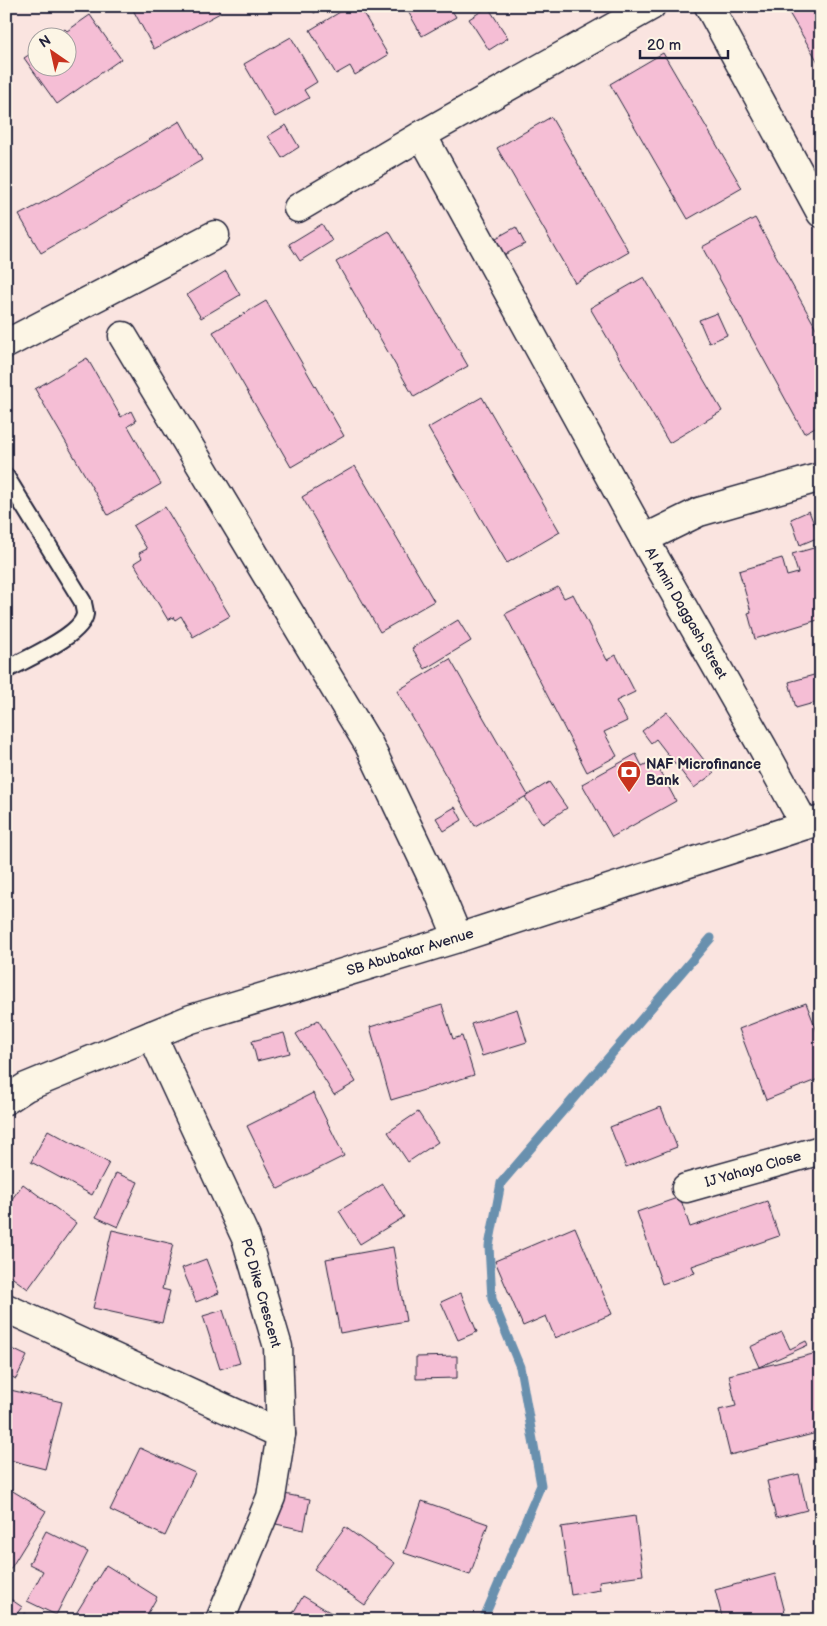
<svg xmlns="http://www.w3.org/2000/svg" width="827" height="1626" font-family="'Balsamiq Sans',sans-serif">
  <style>
    .lines { fill: none; stroke-linecap: round; stroke-linejoin: round }
    .stream { stroke: #6990ae; stroke-width: 9 }
    .building { fill: #f5bed5; stroke: #22223b }
    .lane-casing { stroke: #22223b; stroke-width: 20 }
    .street-casing { stroke: #22223b; stroke-width: 31 }
    .lane { stroke: #fcf5e5; stroke-width: 16 }
    .street { stroke: #fcf5e5; stroke-width: 28 }
    .labels { text-anchor: middle; dominant-baseline: central; stroke-width: 4; stroke-linejoin: round; paint-order: stroke }
    .street-label { font-size: 14px; fill: #22223b; stroke: #fcf5e5 }
    .poi-label { font-size: 14px; font-weight: bold; fill: #22223b; stroke: #fcf5e5; text-anchor: start }
  </style>
  <rect width="100%" height="100%" fill="#fae4e0"/>
  <filter id="ink" filterUnits="userSpaceOnUse"><feTurbulence type="fractalNoise" baseFrequency=".02" numOctaves="2"/><feDisplacementMap in="SourceGraphic" scale="10" xChannelSelector="R" yChannelSelector="G"/><feConvolveMatrix kernelMatrix="1 2 1 2 8 2 1 2 1" color-interpolation-filters="sRGB"/></filter>
  <g filter="url(#ink)">
    <g class="lines">
      <!-- stream -->
      <path class="stream" d="M 483,1620 L 541,1485 L 520,1367 L 492,1299 L 489,1246 L 501,1183 L 711,938"/>
    </g>
    <!-- building -->
    <g class="building">
      <path d="M 131,6 L 216,6 L 220,13 L 154,49 Z"/>
      <path d="M 311,6 L 327,6 L 314,13 Z"/>
      <path d="M 350,6 L 359,6 L 388,55 L 355,75 L 350,66 L 336,74 L 310,30 Z"/>
      <path d="M 405,6 L 456,6 L 451,9 L 456,17 L 422,36 Z"/>
      <path d="M 785,6 L 821,6 L 821,67 Z"/>
      <path d="M 488,7 L 508,38 L 489,50 L 469,19 Z"/>
      <path d="M 90,15 L 121,59 L 57,104 L 24,58 L 38,49 L 38,68 L 68,68 L 68,38 L 53,38 L 65,29 L 67,31 Z"/>
      <path d="M 291,37 L 317,82 L 304,90 L 309,98 L 275,117 L 244,64 Z"/>
      <path d="M 663,53 L 742,188 L 688,219 L 610,84 Z"/>
      <path d="M 551,117 L 629,252 L 575,283 L 497,148 Z"/>
      <path d="M 180,121 L 202,160 L 41,253 L 19,215 L 59,194 Z"/>
      <path d="M 286,125 L 299,147 L 282,158 L 268,136 Z"/>
      <path d="M 755,218 L 821,337 L 821,424 L 804,433 L 702,247 Z"/>
      <path d="M 322,224 L 332,241 L 300,261 L 289,244 Z"/>
      <path d="M 516,227 L 525,244 L 504,255 L 496,238 Z"/>
      <path d="M 389,231 L 468,366 L 414,397 L 336,262 Z"/>
      <path d="M 226,271 L 240,295 L 201,318 L 187,295 Z"/>
      <path d="M 644,277 L 722,411 L 669,443 L 590,308 Z"/>
      <path d="M 266,301 L 344,436 L 291,467 L 213,332 Z"/>
      <path d="M 717,313 L 727,335 L 709,343 L 699,320 Z"/>
      <path d="M 87,358 L 121,417 L 131,411 L 136,421 L 128,426 L 161,484 L 108,515 L 35,389 Z"/>
      <path d="M 482,397 L 560,532 L 507,563 L 428,428 Z"/>
      <path d="M 355,466 L 434,601 L 380,632 L 302,497 Z"/>
      <path d="M 165,507 L 230,616 L 193,637 L 181,616 L 175,620 L 173,617 L 168,620 L 134,563 L 142,558 L 139,553 L 147,549 L 133,526 Z"/>
      <path d="M 809,511 L 819,537 L 800,545 L 791,519 Z"/>
      <path d="M 821,546 L 821,619 L 755,639 L 748,613 L 751,612 L 739,571 L 782,558 L 787,576 L 798,573 L 792,554 Z"/>
      <path d="M 558,587 L 564,598 L 573,594 L 607,660 L 616,655 L 635,692 L 616,701 L 627,721 L 604,732 L 617,756 L 587,772 L 505,614 Z"/>
      <path d="M 458,620 L 471,641 L 425,669 L 412,648 Z"/>
      <path d="M 450,659 L 528,795 L 475,826 L 397,691 Z"/>
      <path d="M 821,673 L 821,701 L 796,708 L 789,682 Z"/>
      <path d="M 667,712 L 714,773 L 694,788 L 656,739 L 651,743 L 642,731 Z"/>
      <path d="M 636,754 L 642,766 L 654,760 L 676,801 L 612,837 L 582,784 Z"/>
      <path d="M 549,782 L 567,808 L 543,824 L 525,797 Z"/>
      <path d="M 455,807 L 462,820 L 444,831 L 436,818 Z"/>
      <path d="M 806,1003 L 821,1041 L 821,1078 L 766,1100 L 739,1029 Z"/>
      <path d="M 442,1005 L 453,1039 L 462,1036 L 474,1075 L 391,1100 L 370,1027 Z"/>
      <path d="M 517,1009 L 527,1042 L 482,1056 L 471,1024 Z"/>
      <path d="M 318,1020 L 356,1082 L 334,1095 L 296,1034 Z"/>
      <path d="M 284,1033 L 290,1053 L 257,1061 L 252,1041 Z"/>
      <path d="M 313,1093 L 344,1156 L 278,1189 L 247,1126 Z"/>
      <path d="M 661,1107 L 677,1147 L 626,1167 L 610,1127 Z"/>
      <path d="M 418,1112 L 438,1142 L 408,1162 L 388,1132 Z"/>
      <path d="M 48,1130 L 109,1163 L 92,1195 L 31,1162 Z"/>
      <path d="M 116,1173 L 138,1182 L 118,1227 L 96,1217 Z"/>
      <path d="M 23,1184 L 76,1223 L 28,1289 L 6,1273 L 6,1207 Z"/>
      <path d="M 383,1184 L 404,1217 L 360,1244 L 339,1211 Z"/>
      <path d="M 680,1197 L 690,1227 L 767,1201 L 779,1236 L 692,1266 L 695,1273 L 662,1284 L 637,1212 Z"/>
      <path d="M 575,1227 L 612,1314 L 555,1338 L 546,1316 L 523,1326 L 495,1261 Z"/>
      <path d="M 112,1230 L 173,1244 L 162,1289 L 170,1291 L 162,1323 L 93,1308 Z"/>
      <path d="M 393,1247 L 406,1321 L 340,1333 L 326,1259 Z"/>
      <path d="M 206,1259 L 219,1293 L 196,1302 L 182,1268 Z"/>
      <path d="M 461,1293 L 477,1332 L 458,1340 L 441,1302 Z"/>
      <path d="M 223,1310 L 240,1363 L 220,1369 L 203,1316 Z"/>
      <path d="M 782,1332 L 790,1349 L 806,1341 L 808,1345 L 759,1367 L 750,1347 Z"/>
      <path d="M 6,1346 L 27,1356 L 16,1379 L 6,1374 Z"/>
      <path d="M 821,1352 L 821,1432 L 730,1455 L 719,1410 L 736,1406 L 729,1375 Z"/>
      <path d="M 457,1356 L 457,1378 L 416,1379 L 416,1357 Z"/>
      <path d="M 6,1389 L 62,1402 L 45,1469 L 6,1459 Z"/>
      <path d="M 140,1448 L 195,1473 L 165,1536 L 110,1510 Z"/>
      <path d="M 799,1474 L 807,1510 L 776,1518 L 767,1481 Z"/>
      <path d="M 6,1487 L 46,1511 L 6,1576 Z"/>
      <path d="M 284,1494 L 310,1499 L 304,1530 L 276,1524 Z"/>
      <path d="M 422,1501 L 488,1524 L 470,1575 L 404,1553 Z"/>
      <path d="M 635,1516 L 643,1575 L 599,1581 L 600,1590 L 571,1595 L 561,1527 Z"/>
      <path d="M 345,1527 L 395,1563 L 365,1605 L 314,1569 Z"/>
      <path d="M 46,1531 L 88,1552 L 56,1615 L 27,1601 L 43,1571 L 29,1564 Z"/>
      <path d="M 106,1565 L 157,1597 L 144,1620 L 72,1620 Z"/>
      <path d="M 775,1574 L 787,1620 L 723,1620 L 715,1590 Z"/>
      <path d="M 303,1596 L 343,1620 L 289,1620 Z"/>
      <path d="M 9,1598 L 22,1607 L 12,1620 L 6,1620 L 6,1601 Z"/>
      <path d="M 25,1613 L 35,1620 L 20,1620 Z"/>
    </g>
    <g class="lines">
      <!-- lane casing -->
      <g class="lane-casing">
        <path id="lane" d="M 6,477 L 83,602 C 83,605 85,610 85,614 C 82,636 25,659 6,670"/>
      </g>
      <!-- street casing -->
      <g class="street-casing">
        <g id="street">
          <path d="M 709,6 L 821,213"/>
          <path d="M 422,135 L 644,539"/>
          <path d="M 298,208 L 422,135 L 651,6"/>
          <path d="M 123,336 L 369,745 L 438,890 L 458,938"/>
          <path d="M 6,344 L 215,235"/>
          <path d="M 805,825 L 763,748 L 644,539 L 699,512 L 821,477"/>
          <path d="M 152,1035 L 246,1238 L 278,1347 L 281,1434 L 271,1497 L 220,1620"/>
          <path d="M 6,1100 L 26,1087 L 191,1019 L 458,938 L 821,820"/>
          <path d="M 686,1188 L 821,1150"/>
          <path d="M 6,1308 L 281,1434"/>
        </g>
      </g>
      <!-- lane -->
      <use href="#lane" class="lane"/>
      <!-- street -->
      <use href="#street" class="street"/>
    </g>
  </g>
  <!-- icons -->
  <defs>
    <g id="bank-pin" transform="scale(1.25)"><path d="M0 17L-7.5 6A9.5 9.5 0 1 1 7.5 6Z" fill="#c8321e" stroke="#fcf5e5"/><path d="M-6-4H6V4H-6ZM0-2.3a2.3 2.3 0 1 0 0 4.6a2.3 2.3 0 1 0 0-4.6Z" fill="#fff"/></g>
  </defs>
  <g fill-rule="evenodd">
    <use href="#bank-pin" x="629" y="772"/>
  </g>
  <g class="labels">
    <!-- street labels -->
    <g class="street-label">
      <text transform="translate(686 613) rotate(60)">Al Amin Daggash Street</text>
      <text transform="translate(410 952) rotate(-17)">SB Abubakar Avenue</text>
      <text transform="translate(753 1169) rotate(-16)">IJ Yahaya Close</text>
      <text transform="translate(261 1293) rotate(74)">PC Dike Crescent</text>
    </g>
    <!-- poi labels -->
    <g class="poi-label">
      <text x="646" y="764">NAF Microfinance<tspan x="646" dy="16">Bank</tspan></text>
    </g>
  </g>
  <!-- margin -->
  <rect width="827" height="1626" fill="none" stroke="#fcf5e5" stroke-width="25"/>
  <rect x="12" y="12" width="802" height="1601" fill="none" stroke="#22223b" stroke-width="2" filter="url(#ink)"/>
  <!-- north arrow -->
  <g transform="translate(52 52) rotate(326)"><circle r="24" fill="#fcf5e5" stroke="#a5a1a1"/>
  <path d="M0-4L9 19L0 12L-9 19Z" fill="#c8321e"/>
  <text y="-8" font-size="14" font-weight="bold" text-anchor="middle" fill="#22223b">N</text>
  </g>
  <!-- scale -->
  <path d="M640 50v8h88v-8" fill="none" stroke="#22223b" stroke-width="2.5"/>
  <text x="647" y="50" font-size="15" fill="#22223b" stroke="#fcf5e5" stroke-width="4" paint-order="stroke">20 m</text>
</svg>
